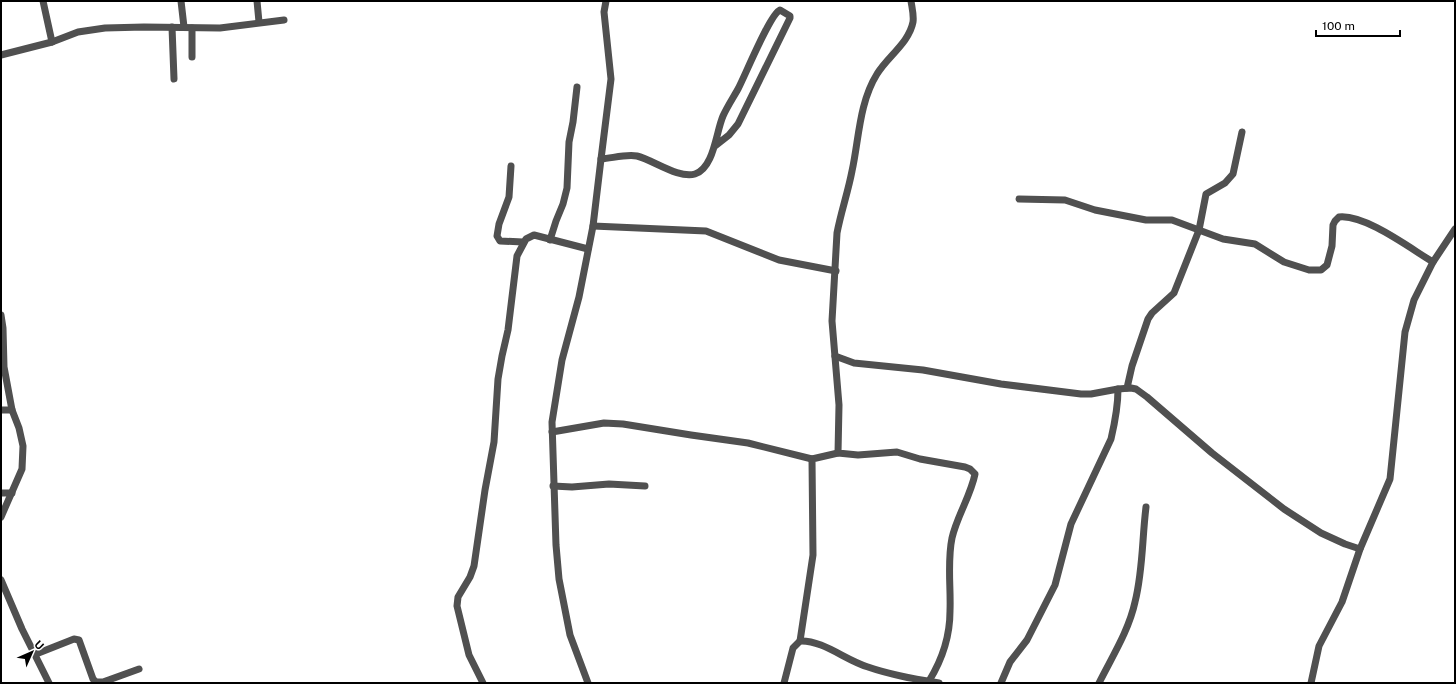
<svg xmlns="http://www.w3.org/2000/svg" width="1456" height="684" font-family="'Public Sans',sans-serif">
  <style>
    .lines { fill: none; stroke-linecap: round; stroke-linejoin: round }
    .minor { stroke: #505050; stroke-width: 7 }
  </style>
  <rect width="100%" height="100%" fill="#fff"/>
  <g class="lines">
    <!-- minor -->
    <g class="minor">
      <path d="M 43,1 L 52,42"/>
      <path d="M 181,1 L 184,27"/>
      <path d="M 257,1 L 259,22"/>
      <path d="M 911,1 C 912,8 914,15 913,22 C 909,43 887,57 877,74 C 859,103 859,139 852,171 C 848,192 841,212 837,233 L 832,321 L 839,405 L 838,453 L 858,455 L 897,452 L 920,459 L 965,467 L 970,469 L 975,474 C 971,495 957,516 952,538 C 947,562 951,587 950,611 C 950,637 942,660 929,681"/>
      <path d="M 172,27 L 174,79"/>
      <path d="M 1,55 L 52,42 L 78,32 L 105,28 L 144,27 L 220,28 L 284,20"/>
      <path d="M 192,57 L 192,28"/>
      <path d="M 601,159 C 613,158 626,154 637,156 C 653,160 679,179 695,174 C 714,168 716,132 723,116 C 727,107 733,98 738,89 C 745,76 770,14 780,10 L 790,16 L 790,18 L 738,124 L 729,135 L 715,146"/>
      <path d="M 511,166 L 509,197 L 499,224 L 497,236 L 500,241 L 523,242"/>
      <path d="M 1019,199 L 1065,200 L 1095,210 L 1146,220 L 1172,220 L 1223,239 L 1255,244 L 1284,262 L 1309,270 L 1321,270 L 1327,265 L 1332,246 L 1333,225 L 1335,221 L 1339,217 C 1365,214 1411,249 1433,262"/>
      <path d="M 593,226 L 706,231 L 779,260 L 836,271"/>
      <path d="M 550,240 L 556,221 L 563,204 L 567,188 L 569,142 L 573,122 L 577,87"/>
      <path d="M 1,315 L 3,328 L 4,367 L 12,410 L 19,428 L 23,446 L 22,469 L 1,517"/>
      <path d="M 835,356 L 854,363 L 923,370 L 1001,384 L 1081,394 L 1091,394 L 1118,389 L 1131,388 L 1136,389 L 1147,397 L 1212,453 L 1284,509 L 1321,533 L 1345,544 L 1360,549"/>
      <path d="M 1127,388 L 1132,366 L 1148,319 L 1152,313 L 1174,293 L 1199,230 L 1206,194 L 1225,183 L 1233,174 L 1242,132"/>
      <path d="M 1,410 L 12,410"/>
      <path d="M 552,432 L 604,423 L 623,424 L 691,435 L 748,443 L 812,459"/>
      <path d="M 553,486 L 572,487 L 609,484 L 645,486"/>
      <path d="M 1,493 L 12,493"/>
      <path d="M 1,580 L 22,629 L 49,683"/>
      <path d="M 800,641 L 813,555 L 812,459 L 838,453"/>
      <path d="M 36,654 L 74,639 L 79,640 L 93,679 L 96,682 L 103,682 L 139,669"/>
      <path d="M 483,683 L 469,655 L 457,606 L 458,597 L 470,577 L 474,566 L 485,490 L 494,442 L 498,379 L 502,356 L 508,330 L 517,256 L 526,239 L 534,235 L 588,249"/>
      <path d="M 588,683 L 570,635 L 559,579 L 556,545 L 552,422 L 562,360 L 579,297 L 593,226 L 601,159 L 611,79 L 604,12 L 606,1"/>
      <path d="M 784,683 L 793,648 L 800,641 C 823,640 845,660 868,667 C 891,675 915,679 939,683"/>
      <path d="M 1001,683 L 1010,662 L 1027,640 L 1055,585 L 1071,524 L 1111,439 C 1115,422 1118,406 1118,389"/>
      <path d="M 1099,683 C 1112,657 1129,630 1135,602 C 1143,571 1142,539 1146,507"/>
      <path d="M 1311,683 L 1319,646 L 1342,602 L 1360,549 L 1390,479 L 1405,332 L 1414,300 L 1433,262 L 1455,229"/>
    </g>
  </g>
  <!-- border -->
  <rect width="1456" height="684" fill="none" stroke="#000000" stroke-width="4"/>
  <!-- north arrow -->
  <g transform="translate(32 652) rotate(45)" stroke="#ffffff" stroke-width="3" paint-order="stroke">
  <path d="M0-3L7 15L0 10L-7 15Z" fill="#000000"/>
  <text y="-6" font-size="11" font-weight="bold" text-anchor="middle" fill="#000000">U</text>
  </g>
  <!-- scale -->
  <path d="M1316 30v6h84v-6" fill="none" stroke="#000000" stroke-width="2"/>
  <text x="1322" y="30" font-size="12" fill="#000000" stroke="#ffffff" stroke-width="3" paint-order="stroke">100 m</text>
</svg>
